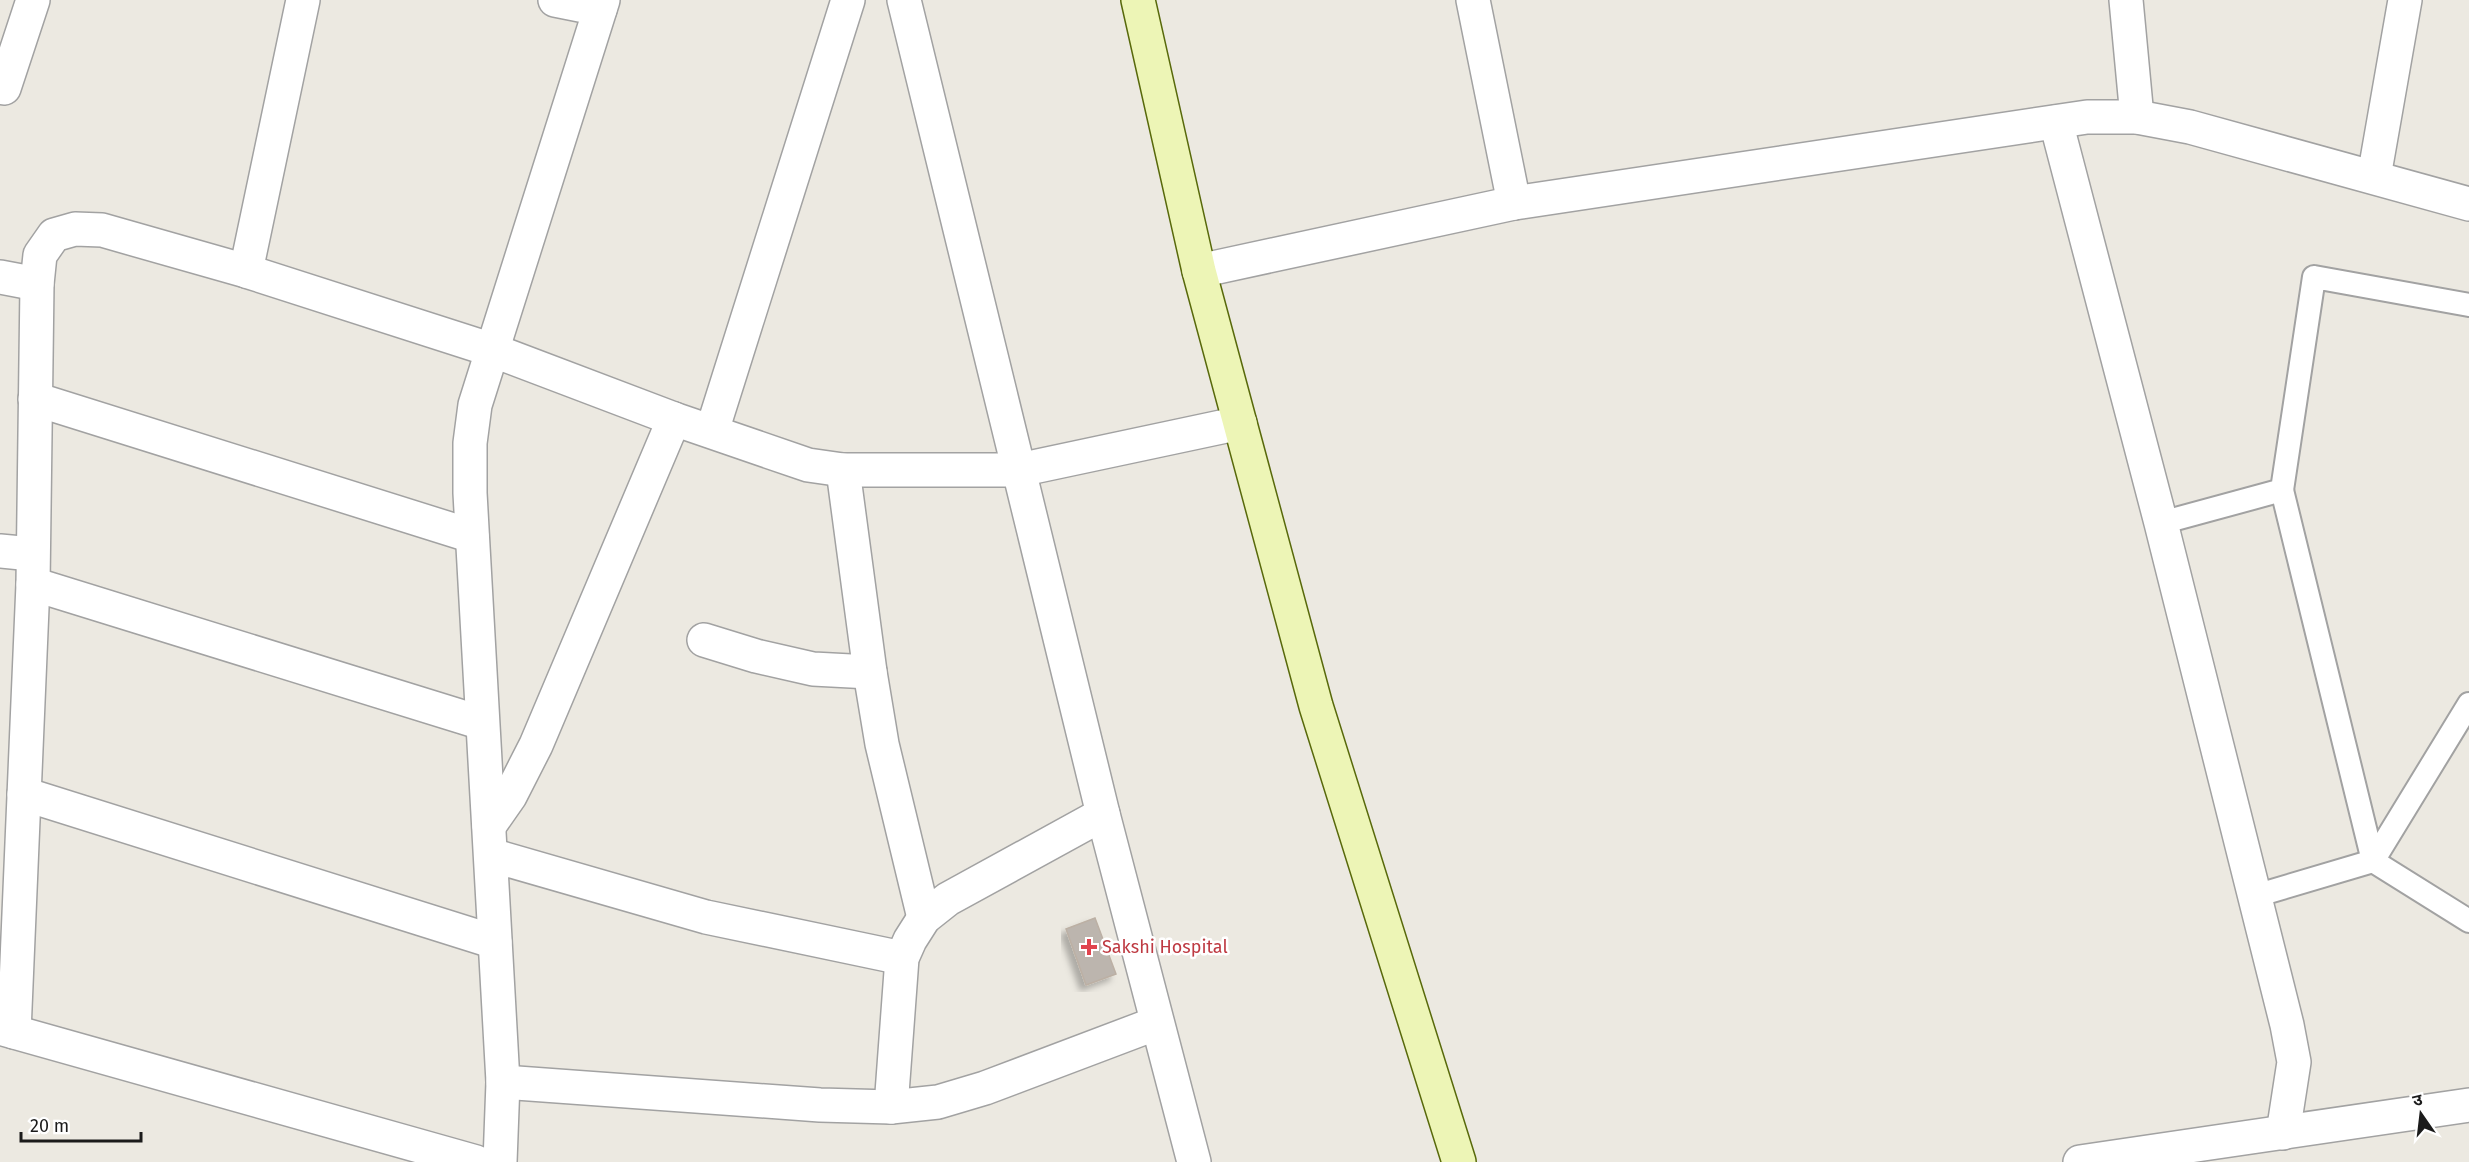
<svg xmlns="http://www.w3.org/2000/svg" width="2469" height="1162" font-family="'Fira Sans','Noto Sans Devanagari',sans-serif">
  <style>
    .building { fill: #bcb5ae; stroke: #bcb0a4; stroke-width: 1.5; filter: url(#shadow) }
    .lines { fill: none; stroke-linecap: round; stroke-linejoin: round }
    .lane-casing { stroke: #a2a2a2; stroke-width: 26 }
    .street-casing { stroke: #a2a2a2; stroke-width: 36 }
    .secondary-casing { stroke: #58690b; stroke-width: 36 }
    .lane { stroke: #fff; stroke-width: 22 }
    .street { stroke: #fff; stroke-width: 33 }
    .secondary { stroke: #edf5b6; stroke-width: 33 }
    .health-dot { fill: #e0444e; stroke: #fff; stroke-width: 2 }
    .labels { text-anchor: middle; dominant-baseline: central; stroke-width: 5; stroke-linejoin: round; paint-order: stroke }
    .health-label { font-size: 18px; fill: #be3a42; stroke: #fff; text-anchor: start }
  </style>
  <defs>
    <filter id="shadow"><feDropShadow dx="-5.5" dy="5.5" stdDeviation="3" flood-color="#0004"/></filter>
  </defs>
  <rect width="100%" height="100%" fill="#ece9e1"/>
  <!-- building -->
  <path class="building" d="M 1095,918 L 1116,974 L 1086,985 L 1066,929 Z"/>
  <g class="lines">
    <!-- lane casing -->
    <g class="lane-casing">
      <g id="lane">
        <path d="M 2282,490 L 2373,861"/>
        <path d="M 2161,523 L 2282,490 L 2314,277 L 2469,305"/>
        <path d="M 2373,861 L 2469,704"/>
        <path d="M 2255,896 L 2373,861 L 2469,921"/>
      </g>
    </g>
    <!-- street casing -->
    <g class="street-casing">
      <g id="street">
        <path d="M 555,0 L 600,9"/>
        <path d="M 904,0 L 1103,814 L 1194,1162"/>
        <path d="M 1473,0 L 1514,203"/>
        <path d="M 2126,0 L 2137,117"/>
        <path d="M 4,88 L 33,0"/>
        <path d="M 2056,122 L 2161,523 L 2287,1025 L 2294,1062 L 2283,1133"/>
        <path d="M 2374,177 L 2405,0"/>
        <path d="M 246,271 L 303,0"/>
        <path d="M 1199,271 L 1514,203 L 2087,117 L 2137,117 L 2190,127 L 2469,204"/>
        <path d="M 0,277 L 37,284"/>
        <path d="M 35,399 L 472,536"/>
        <path d="M 712,431 L 848,0"/>
        <path d="M 843,470 L 870,672 L 882,744 L 924,918"/>
        <path d="M 0,551 L 32,554"/>
        <path d="M 33,584 L 482,723"/>
        <path d="M 704,640 L 756,656 L 813,669 L 870,672"/>
        <path d="M 24,794 L 495,942"/>
        <path d="M 489,826 L 510,796 L 536,745 L 674,419"/>
        <path d="M 491,855 L 706,917 L 902,958"/>
        <path d="M 0,1028 L 476,1162"/>
        <path d="M 14,1032 L 33,584 L 37,284 L 40,255 L 54,235 L 75,229 L 102,230 L 246,271 L 492,350 L 674,419 L 808,465 L 843,470 L 1019,470 L 1240,423"/>
        <path d="M 503,1082 L 820,1105 L 891,1107 L 938,1102 L 985,1088 L 1157,1023"/>
        <path d="M 891,1107 L 902,958 L 910,940 L 924,918 L 948,899 L 1103,814"/>
        <path d="M 500,1162 L 503,1082 L 470,493 L 470,443 L 475,405 L 603,0"/>
        <path d="M 2080,1162 L 2469,1105"/>
      </g>
    </g>
    <!-- secondary casing -->
    <g class="secondary-casing">
      <path id="secondary" d="M 1138,0 L 1199,271 L 1316,706 L 1459,1162"/>
    </g>
    <!-- lane -->
    <use href="#lane" class="lane"/>
    <!-- street -->
    <use href="#street" class="street"/>
    <!-- secondary -->
    <use href="#secondary" class="secondary"/>
  </g>
  <!-- markers -->
  <path class="health-dot" d="M1086 938h6v6h6v6h-6v6h-6v-6h-6v-6h6z"/>
  <g class="labels">
    <!-- health labels -->
    <g class="health-label">
      <text x="1102" y="947">Sakshi Hospital</text>
    </g>
  </g>
  <!-- north arrow -->
  <g transform="translate(2421 1114) rotate(346)" stroke="#ffffff" stroke-width="4.5" paint-order="stroke">
  <path d="M0-4.5L10 22L0 15L-10 22Z" fill="#1b1b1b"/>
  <text y="-9" font-size="16" font-weight="bold" text-anchor="middle" fill="#1b1b1b">उ</text>
  </g>
  <!-- scale -->
  <path d="M21 1132v9h120v-9" fill="none" stroke="#1b1b1b" stroke-width="3"/>
  <text x="30" y="1132" font-size="18" fill="#1b1b1b" stroke="#ffffff" stroke-width="4.5" paint-order="stroke">20 m</text>
</svg>
